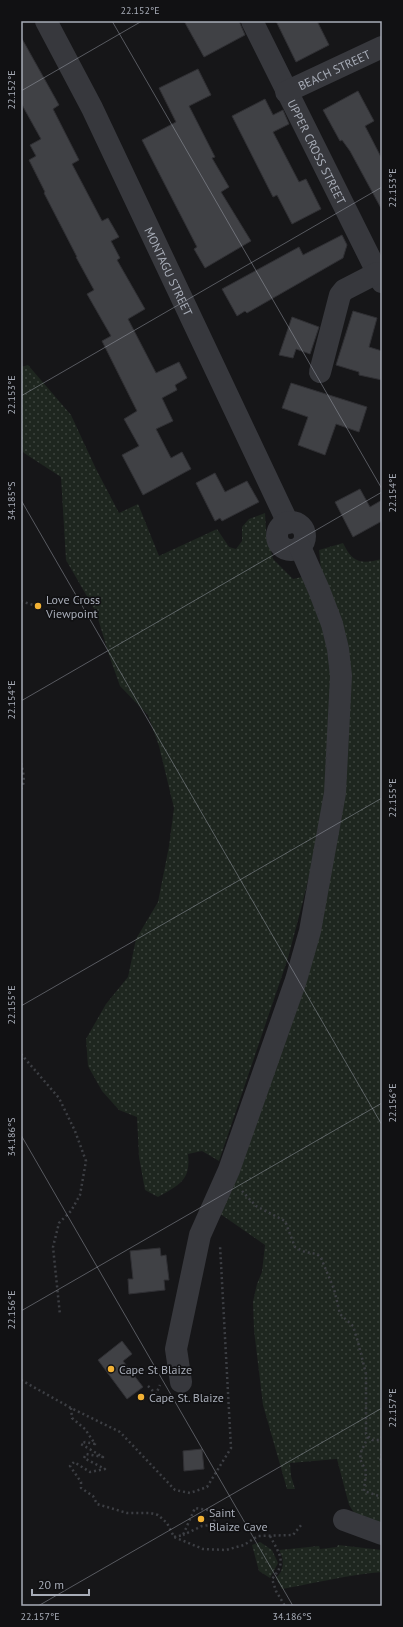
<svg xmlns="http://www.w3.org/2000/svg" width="403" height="1627" font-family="'PT Sans',sans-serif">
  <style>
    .grass { fill: url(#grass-dots) }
    .building { fill: #404145; stroke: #303034 }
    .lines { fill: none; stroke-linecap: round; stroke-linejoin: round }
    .path { stroke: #3d3f44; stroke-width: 2.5; stroke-dasharray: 2 3; stroke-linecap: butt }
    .minor { stroke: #37383d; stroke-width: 22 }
    .ticks { fill: none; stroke: #a8adb8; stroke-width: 1; stroke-opacity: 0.45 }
    .poi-dot { fill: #f2b134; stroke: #111113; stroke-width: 1.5 }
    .labels { text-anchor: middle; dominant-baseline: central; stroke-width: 3.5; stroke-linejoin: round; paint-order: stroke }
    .street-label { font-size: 12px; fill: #a8adb8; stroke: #111113 }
    .poi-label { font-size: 12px; fill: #a8adb8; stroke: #111113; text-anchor: start }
    .neatline { fill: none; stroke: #a8adb8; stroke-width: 1.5 }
    .ticks-label { font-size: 10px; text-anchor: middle; fill: #a8adb8 }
  </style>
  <defs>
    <pattern id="grass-dots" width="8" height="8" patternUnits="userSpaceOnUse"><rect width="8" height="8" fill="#1e261f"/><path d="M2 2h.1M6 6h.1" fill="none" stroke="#3c433d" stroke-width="1.8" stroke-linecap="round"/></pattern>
  </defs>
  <rect width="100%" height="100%" fill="#161618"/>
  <!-- grass -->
  <g class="grass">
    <path d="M 28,365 L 71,415 L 96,469 L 119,513 L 138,504 L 159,556 L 217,529 L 229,547 L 236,549 L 242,541 L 242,527 L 249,519 L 265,513 L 266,531 L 273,559 L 293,579 L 302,577 L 333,652 L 330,759 L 318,839 L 303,901 L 288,958 L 219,1161 L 202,1151 L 188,1154 C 191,1181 179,1185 158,1197 L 145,1190 L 139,1157 L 137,1117 L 119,1110 L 102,1091 L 88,1066 L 86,1039 L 106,1004 L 128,977 L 136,939 L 158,902 L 169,846 L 174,808 L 159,746 L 148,715 L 120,686 L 109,655 L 96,612 L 66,560 L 61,477 L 24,453 L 21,449 L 21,367 Z"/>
    <path d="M 343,543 C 353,564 362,564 382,559 L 382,1525 L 355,1514 L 349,1505 L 337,1459 L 290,1463 L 291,1476 L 295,1489 L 287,1489 L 263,1405 L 254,1330 L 253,1302 L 257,1284 L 262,1272 L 265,1245 L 219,1213 L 238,1168 L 341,776 L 319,550 Z"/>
    <path d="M 260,1542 L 272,1550 L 278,1563 L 270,1578 L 259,1571 L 252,1545 Z"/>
    <path d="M 338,1545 L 382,1550 L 382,1572 C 348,1575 315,1583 282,1589 L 276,1578 C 284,1570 285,1560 279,1550 L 319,1546 L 320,1549 L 337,1547 Z"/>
  </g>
  <!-- building -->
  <g class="building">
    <path d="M 184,21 L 239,21 L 245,35 L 204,57 Z"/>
    <path d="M 276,21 L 317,21 L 329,45 L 296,62 Z"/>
    <path d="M 21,37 L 59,105 L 53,109 L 79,160 L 72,164 L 102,221 L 108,218 L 119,237 L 111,241 L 120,258 L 117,260 L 145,309 L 128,319 L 156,373 L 179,362 L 187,378 L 175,385 L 177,390 L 162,398 L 173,421 L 156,429 L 171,458 L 182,452 L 191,469 L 143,495 L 122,455 L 139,446 L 124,419 L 137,411 L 102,341 L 111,336 L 87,294 L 94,290 L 76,257 L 77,257 L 44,193 L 45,192 L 29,160 L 36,156 L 30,145 L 41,139 L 21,103 Z"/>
    <path d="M 198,69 L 211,95 L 189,106 L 215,157 L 212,158 L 229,187 L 221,192 L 251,241 L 205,268 L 194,249 L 197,247 L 142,140 L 176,122 L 159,88 Z"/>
    <path d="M 358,91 L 374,121 L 365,126 L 382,159 L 382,210 L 350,151 L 342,140 L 340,141 L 323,110 Z"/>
    <path d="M 265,99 L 273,115 L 283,110 L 289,124 L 273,132 L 299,182 L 306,179 L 321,209 L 292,224 L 277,195 L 273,197 L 232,116 Z"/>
    <path d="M 342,235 L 347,245 L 343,258 L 247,313 L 245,311 L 237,316 L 222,289 L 299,247 L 303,255 Z"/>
    <path d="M 353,311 L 377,318 L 369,347 L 382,351 L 382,380 L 359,375 L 359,372 L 336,365 Z"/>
    <path d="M 292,317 L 319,327 L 310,354 L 296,349 L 293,358 L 279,355 Z"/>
    <path d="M 291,383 L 367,407 L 359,432 L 336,424 L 325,455 L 298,445 L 308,417 L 282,408 Z"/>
    <path d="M 215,473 L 225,492 L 247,481 L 259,502 L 222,521 L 220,518 L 215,521 L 196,483 Z"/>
    <path d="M 360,489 L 370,507 L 382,500 L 382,521 L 353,537 L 335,502 Z"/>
    <path d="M 160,1248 L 161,1256 L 166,1255 L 169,1280 L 164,1280 L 165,1290 L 129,1294 L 128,1279 L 133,1279 L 130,1251 Z"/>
    <path d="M 122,1341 L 132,1354 L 123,1361 L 143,1387 L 127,1399 L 98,1360 Z"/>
    <path d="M 202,1449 L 204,1469 L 184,1471 L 183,1451 Z"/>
  </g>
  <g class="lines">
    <!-- path -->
    <g class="path">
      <path d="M 21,601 L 33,605"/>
      <path d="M 21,763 C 23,771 26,782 21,789"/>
      <path d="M 21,1054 L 59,1098 L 75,1131 L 86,1161 L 80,1195 L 71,1211 L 59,1223 L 53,1247 L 60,1315"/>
      <path d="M 242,1191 L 256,1206 L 285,1221 L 295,1247 L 305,1252 L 317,1254 L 321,1258 L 334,1289 L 340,1314 L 353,1326 L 358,1342 L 366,1374 L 366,1434 L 372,1440 L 379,1440 L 382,1437"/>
      <path d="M 21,1380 L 71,1408 L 120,1432 L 175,1490 L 190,1493 L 207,1487 L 231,1448 L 220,1245"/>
      <path d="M 148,1386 L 156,1394 L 160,1385"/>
      <path d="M 71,1408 L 72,1418 L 85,1429 L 95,1444 L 85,1442 L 81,1444 L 103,1457 L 86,1454 L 84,1458 L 105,1469 L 90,1472 L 74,1462 L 70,1466 L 81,1482 L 81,1488 L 93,1496 L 97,1504 L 127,1513 L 150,1513 L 158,1515 L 167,1523 L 174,1537 L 203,1549 L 226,1550 L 244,1545 L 258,1536 L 293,1535 L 302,1524"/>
      <path d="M 368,1437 L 361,1452 L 360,1459 L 366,1471 L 364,1491 L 382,1497"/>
      <path d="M 382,1454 L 380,1457 L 382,1465"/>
      <path d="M 270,1536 C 280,1555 287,1562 272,1579 L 276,1591 L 285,1606"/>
      <path d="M 174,1537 L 183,1535 L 195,1508 L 221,1512 L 211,1525 L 202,1526 L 183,1535"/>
    </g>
    <!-- minor -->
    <g class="minor">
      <path id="s1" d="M 46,21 L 92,108 L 288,523"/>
      <path id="s2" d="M 252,21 L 382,282"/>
      <path id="s3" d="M 286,92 L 382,47"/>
      <path d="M 320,372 L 340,295 L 344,290 L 377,273"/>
      <circle cx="291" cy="536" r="14"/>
      <path d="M 181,1382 L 176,1349 L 200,1235 L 229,1170 L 296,980 L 310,931 L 335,793 L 341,676 L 338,649 L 332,624 L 319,590 L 300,547"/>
      <path d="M 344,1520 L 382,1534"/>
    </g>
  </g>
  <!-- ticks -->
  <path class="ticks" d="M 112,21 L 382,489M 21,91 L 142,21M 21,396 L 382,187M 21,500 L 382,1125M 21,701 L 382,492M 21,1006 L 382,798M 21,1135 L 293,1606M 21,1311 L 382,1103M 38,1606 L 382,1408"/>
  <!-- markers -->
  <g class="poi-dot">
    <circle cx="38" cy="606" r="4"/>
    <circle cx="111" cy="1369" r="4"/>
    <circle cx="141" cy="1397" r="4"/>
    <circle cx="201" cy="1519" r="4"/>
  </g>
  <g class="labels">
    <!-- street labels -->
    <g class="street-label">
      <text stroke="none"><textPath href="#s3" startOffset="53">BEACH STREET</textPath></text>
      <text stroke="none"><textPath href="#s2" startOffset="146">UPPER CROSS STREET</textPath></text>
      <text stroke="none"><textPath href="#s1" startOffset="279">MONTAGU STREET</textPath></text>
    </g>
    <!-- poi labels -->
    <g class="poi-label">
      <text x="46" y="599">Love Cross<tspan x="46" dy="14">Viewpoint</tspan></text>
      <text x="119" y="1369">Cape St Blaize</text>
      <text x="149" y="1397">Cape St. Blaize</text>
      <text x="209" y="1512">Saint<tspan x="209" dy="14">Blaize Cave</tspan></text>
    </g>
  </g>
  <!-- border -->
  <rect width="403" height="1627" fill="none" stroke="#111113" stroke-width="44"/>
  <!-- scale -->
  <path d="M32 1589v6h57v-6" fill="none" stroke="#a8adb8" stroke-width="2"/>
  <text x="38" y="1589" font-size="12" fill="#a8adb8" stroke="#111113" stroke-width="3" paint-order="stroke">20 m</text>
  <rect x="22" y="22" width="359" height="1583" class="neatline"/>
  <g class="ticks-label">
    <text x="140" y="14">22.152°E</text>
    <text transform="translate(11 90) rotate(-90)" y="4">22.152°E</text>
    <text transform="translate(392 188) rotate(-90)" y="4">22.153°E</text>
    <text transform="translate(11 395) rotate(-90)" y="4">22.153°E</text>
    <text transform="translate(392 493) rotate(-90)" y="4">22.154°E</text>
    <text transform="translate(11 501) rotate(-90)" y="4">34.185°S</text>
    <text transform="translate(11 700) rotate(-90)" y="4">22.154°E</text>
    <text transform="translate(392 798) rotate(-90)" y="4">22.155°E</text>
    <text transform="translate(11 1005) rotate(-90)" y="4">22.155°E</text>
    <text transform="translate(392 1103) rotate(-90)" y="4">22.156°E</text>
    <text transform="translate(11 1137) rotate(-90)" y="4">34.186°S</text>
    <text transform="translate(11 1310) rotate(-90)" y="4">22.156°E</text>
    <text transform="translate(392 1408) rotate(-90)" y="4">22.157°E</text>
    <text x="40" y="1620">22.157°E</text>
    <text x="292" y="1620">34.186°S</text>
  </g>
</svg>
